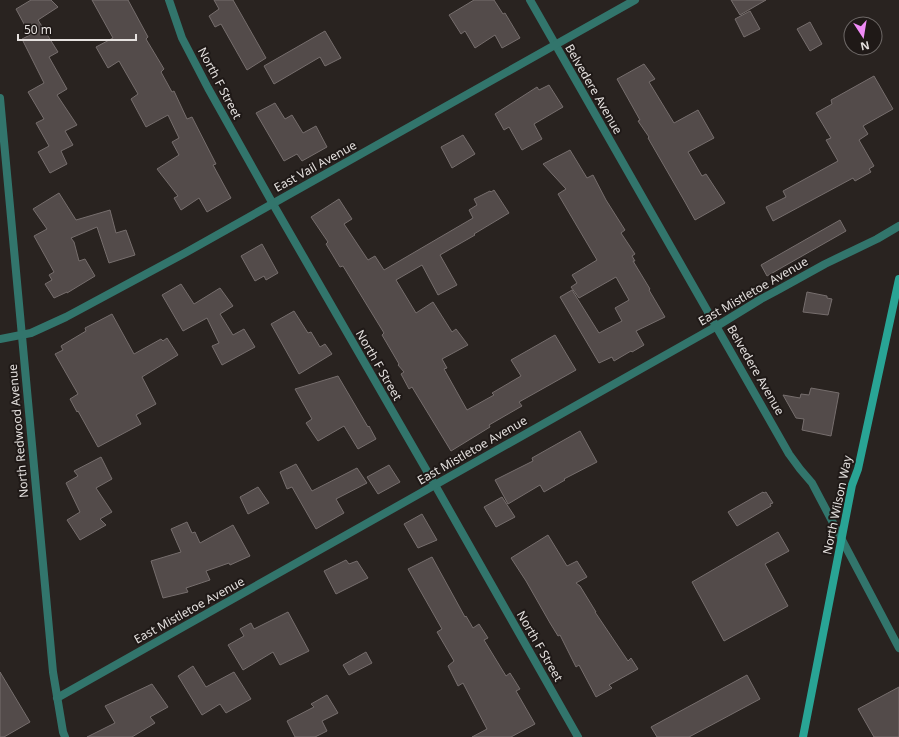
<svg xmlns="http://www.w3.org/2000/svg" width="899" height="737" font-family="'Noto Sans',sans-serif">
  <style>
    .building { fill: #534b4a; stroke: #766e6d }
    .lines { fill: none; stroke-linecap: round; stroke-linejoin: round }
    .minor { stroke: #32756c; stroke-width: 8 }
    .secondary { stroke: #29a495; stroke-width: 8 }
    .labels { text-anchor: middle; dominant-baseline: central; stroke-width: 4; stroke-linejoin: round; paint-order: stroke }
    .street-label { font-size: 12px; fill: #e5e1df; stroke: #1f1917 }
  </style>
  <rect width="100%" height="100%" fill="#292320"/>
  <!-- building -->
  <g class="building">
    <path d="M 31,0 L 51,0 L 58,7 L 38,20 L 58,52 L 49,57 L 67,89 L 57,95 L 77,125 L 65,131 L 73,145 L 61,151 L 67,164 L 50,173 L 38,152 L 49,146 L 36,123 L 44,119 L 28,92 L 44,83 L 22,39 L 30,35 L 16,9 Z"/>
    <path d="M 92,0 L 128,0 L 148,37 L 146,39 L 164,69 L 161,72 L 172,92 L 174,91 L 187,119 L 192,117 L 216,164 L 213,165 L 231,198 L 207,212 L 199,198 L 181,210 L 174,198 L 178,196 L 157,169 L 179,155 L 172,142 L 179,138 L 168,115 L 146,127 L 131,99 L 138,94 L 119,61 L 108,68 L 96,47 L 113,38 Z"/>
    <path d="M 214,0 L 233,0 L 266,58 L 247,70 L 221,24 L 215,27 L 209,16 L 219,9 Z"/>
    <path d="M 474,0 L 494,0 L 503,14 L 505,13 L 520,38 L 502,48 L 495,35 L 475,48 L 465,31 L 461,34 L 449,15 Z"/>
    <path d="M 731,0 L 766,0 L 740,15 Z"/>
    <path d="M 750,11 L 760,29 L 744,37 L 735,19 Z"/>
    <path d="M 810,22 L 822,44 L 810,51 L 797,29 Z"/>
    <path d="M 325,31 L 341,58 L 325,66 L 320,57 L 274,84 L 264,66 Z"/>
    <path d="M 644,64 L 655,79 L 649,82 L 674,123 L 698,110 L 714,138 L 688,152 L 702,176 L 706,174 L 725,203 L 695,220 L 685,202 L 648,138 L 649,137 L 638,121 L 640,120 L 617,79 Z"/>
    <path d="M 874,76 L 893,109 L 863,126 L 868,134 L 859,140 L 874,166 L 869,169 L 871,172 L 855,181 L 853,178 L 773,221 L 766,207 L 786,197 L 783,191 L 838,161 L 826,140 L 831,138 L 816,113 L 832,104 L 831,100 Z"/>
    <path d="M 549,85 L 563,107 L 534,124 L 542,139 L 522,150 L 509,127 L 504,130 L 495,114 L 537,87 L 539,90 Z"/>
    <path d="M 275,103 L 285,119 L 292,115 L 303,133 L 316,126 L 327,147 L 302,161 L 297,154 L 284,161 L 256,113 Z"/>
    <path d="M 463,135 L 475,154 L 452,168 L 441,147 Z"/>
    <path d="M 570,150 L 587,178 L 593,175 L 606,200 L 625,230 L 621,233 L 635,254 L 632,256 L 635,261 L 633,261 L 650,289 L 649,290 L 665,317 L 636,331 L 644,345 L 632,352 L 631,351 L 614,361 L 612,357 L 599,363 L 560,297 L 572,290 L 599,333 L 622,321 L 615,308 L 629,300 L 616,277 L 579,298 L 571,287 L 577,283 L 572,275 L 597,260 L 558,194 L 566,189 L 543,164 Z"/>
    <path d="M 494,190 L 509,213 L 474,234 L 475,235 L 440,255 L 457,285 L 438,295 L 422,265 L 396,280 L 416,313 L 433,302 L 452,332 L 456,329 L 468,345 L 442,359 L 447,368 L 444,369 L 467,410 L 494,395 L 492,393 L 521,376 L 511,360 L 555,335 L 576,370 L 519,402 L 522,406 L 489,425 L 490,427 L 451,451 L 412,387 L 409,389 L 401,374 L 404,372 L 398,365 L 399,364 L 382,335 L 384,333 L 343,266 L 340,267 L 326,244 L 328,242 L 311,217 L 339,199 L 352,219 L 344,224 L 368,260 L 375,256 L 384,270 L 473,218 L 469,210 L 477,205 L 474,199 L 490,191 L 491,192 Z"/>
    <path d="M 59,193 L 76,220 L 110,210 L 116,233 L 126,230 L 135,255 L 109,263 L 97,227 L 71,238 L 74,242 L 79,261 L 85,259 L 95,276 L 67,293 L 67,292 L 54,298 L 45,284 L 52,280 L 49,275 L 54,272 L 34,236 L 47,229 L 33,209 Z"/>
    <path d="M 840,220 L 846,231 L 767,276 L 761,265 Z"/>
    <path d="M 262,244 L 278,273 L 266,280 L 264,276 L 255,281 L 241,256 Z"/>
    <path d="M 181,284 L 194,304 L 220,288 L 233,306 L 220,314 L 233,335 L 244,329 L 255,347 L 222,365 L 212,346 L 219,343 L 207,318 L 183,331 L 162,295 Z"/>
    <path d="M 807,292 L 827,296 L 827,298 L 832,299 L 828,315 L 803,312 Z"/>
    <path d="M 294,311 L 308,333 L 311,332 L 320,347 L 325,344 L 332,354 L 299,374 L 271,324 Z"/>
    <path d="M 112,314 L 134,354 L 161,339 L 163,341 L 167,338 L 178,355 L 142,377 L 156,404 L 136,415 L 141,424 L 98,447 L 78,411 L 77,412 L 70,399 L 78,394 L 55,354 L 63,350 L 61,346 L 86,331 L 85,328 Z"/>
    <path d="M 338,376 L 368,427 L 369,426 L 376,439 L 358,449 L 344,426 L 318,441 L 306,423 L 312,419 L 295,389 Z"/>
    <path d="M 811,388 L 839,393 L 831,436 L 802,430 L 804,419 L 796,418 L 783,395 L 800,398 L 801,394 L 809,395 Z"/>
    <path d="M 580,431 L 597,462 L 564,479 L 565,480 L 544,492 L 540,485 L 508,504 L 495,480 L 533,461 L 532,458 Z"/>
    <path d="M 101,457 L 112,479 L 96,488 L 112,512 L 100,519 L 106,525 L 80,540 L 67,520 L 80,512 L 66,483 L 78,476 L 74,471 Z"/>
    <path d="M 296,464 L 312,491 L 357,468 L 367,483 L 336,499 L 344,513 L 316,529 L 292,487 L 287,489 L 280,472 Z"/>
    <path d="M 389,465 L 400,482 L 378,494 L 367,477 Z"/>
    <path d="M 258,487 L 269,503 L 248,514 L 240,497 Z"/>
    <path d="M 763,492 L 764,493 L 766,492 L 773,503 L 770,504 L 771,506 L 737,526 L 728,512 Z"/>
    <path d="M 502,497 L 515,517 L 496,527 L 484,507 Z"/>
    <path d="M 422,514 L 437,540 L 418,548 L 404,524 Z"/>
    <path d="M 187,522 L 192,533 L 195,532 L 200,543 L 233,525 L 250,556 L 230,565 L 229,563 L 206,571 L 210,580 L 186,588 L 188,592 L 163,598 L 151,561 L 181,552 L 171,529 Z"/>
    <path d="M 778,532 L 789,551 L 765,564 L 788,606 L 724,641 L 692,582 Z"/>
    <path d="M 548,535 L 567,566 L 577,561 L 587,577 L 576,583 L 580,586 L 596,612 L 595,612 L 628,661 L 631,658 L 638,669 L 609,685 L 612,688 L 596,697 L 579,665 L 576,667 L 560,635 L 558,636 L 550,623 L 526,581 L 511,558 Z"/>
    <path d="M 432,557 L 465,617 L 466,616 L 473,628 L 479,624 L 488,638 L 484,640 L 506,676 L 510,673 L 520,689 L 516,691 L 535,724 L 511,737 L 472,737 L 487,729 L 463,683 L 458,686 L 448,666 L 454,661 L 437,632 L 442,629 L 408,569 Z"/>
    <path d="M 346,560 L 349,564 L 357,561 L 368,578 L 336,594 L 324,571 Z"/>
    <path d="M 288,612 L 309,651 L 280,665 L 273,652 L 243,670 L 228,645 L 244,636 L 240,629 L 251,623 L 254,629 Z"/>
    <path d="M 366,652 L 372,663 L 349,675 L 343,665 Z"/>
    <path d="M 193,666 L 206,687 L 234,672 L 251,699 L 226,713 L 220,704 L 202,715 L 178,676 Z"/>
    <path d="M 0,672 L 30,722 L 4,737 L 0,737 Z"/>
    <path d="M 747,675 L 760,699 L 689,737 L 657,737 L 651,727 Z"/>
    <path d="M 152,684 L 168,707 L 150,717 L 155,723 L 132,737 L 87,737 L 115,723 L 105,706 Z"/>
    <path d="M 899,687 L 899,737 L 874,737 L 858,709 Z"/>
    <path d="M 327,695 L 338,713 L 322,721 L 327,731 L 315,737 L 295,737 L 287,721 L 314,707 L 311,704 Z"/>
  </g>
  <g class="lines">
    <!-- minor -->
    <g class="minor">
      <path d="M 169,0 L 182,38 L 208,88 L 273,204 L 435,485 L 578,737"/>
      <path d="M 530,0 L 789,454 L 800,469 L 812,483 L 899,648"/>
      <path d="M 0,98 L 53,672 L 63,732 L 65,737"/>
      <path d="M 0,339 L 31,333 L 66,317 L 185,253 L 635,0"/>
      <path d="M 57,698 L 717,326 L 761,299 L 778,290 L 825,264 L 877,239 L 899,226"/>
    </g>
    <!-- secondary -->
    <path class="secondary" d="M 803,737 L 852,485 L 858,469 L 899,279"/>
  </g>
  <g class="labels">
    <!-- street labels -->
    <g class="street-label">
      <text transform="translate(220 83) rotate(62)">North F Street</text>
      <text transform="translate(594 89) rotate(60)">Belvedere Avenue</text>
      <text transform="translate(315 166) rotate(-29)">East Vail Avenue</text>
      <text transform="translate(753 291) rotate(-30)">East Mistletoe Avenue</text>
      <text transform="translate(379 365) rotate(60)">North F Street</text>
      <text transform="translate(756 370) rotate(60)">Belvedere Avenue</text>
      <text transform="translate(18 431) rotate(-95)">North Redwood Avenue</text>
      <text transform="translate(472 450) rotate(-30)">East Mistletoe Avenue</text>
      <text transform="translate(837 505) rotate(-78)">North Wilson Way</text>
      <text transform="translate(189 610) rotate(-29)">East Mistletoe Avenue</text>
      <text transform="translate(540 646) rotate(60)">North F Street</text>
    </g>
  </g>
  <!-- north arrow -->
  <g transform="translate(863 36) rotate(168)"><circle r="19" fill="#1f1917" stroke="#6e6967"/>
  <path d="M0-3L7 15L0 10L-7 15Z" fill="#f08bf6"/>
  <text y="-6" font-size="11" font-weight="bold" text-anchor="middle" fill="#e5e1df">N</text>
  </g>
  <!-- scale -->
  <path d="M18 34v6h118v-6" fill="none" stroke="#e5e1df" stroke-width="2"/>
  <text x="24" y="34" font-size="12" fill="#e5e1df" stroke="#1f1917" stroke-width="3" paint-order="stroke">50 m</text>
</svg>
